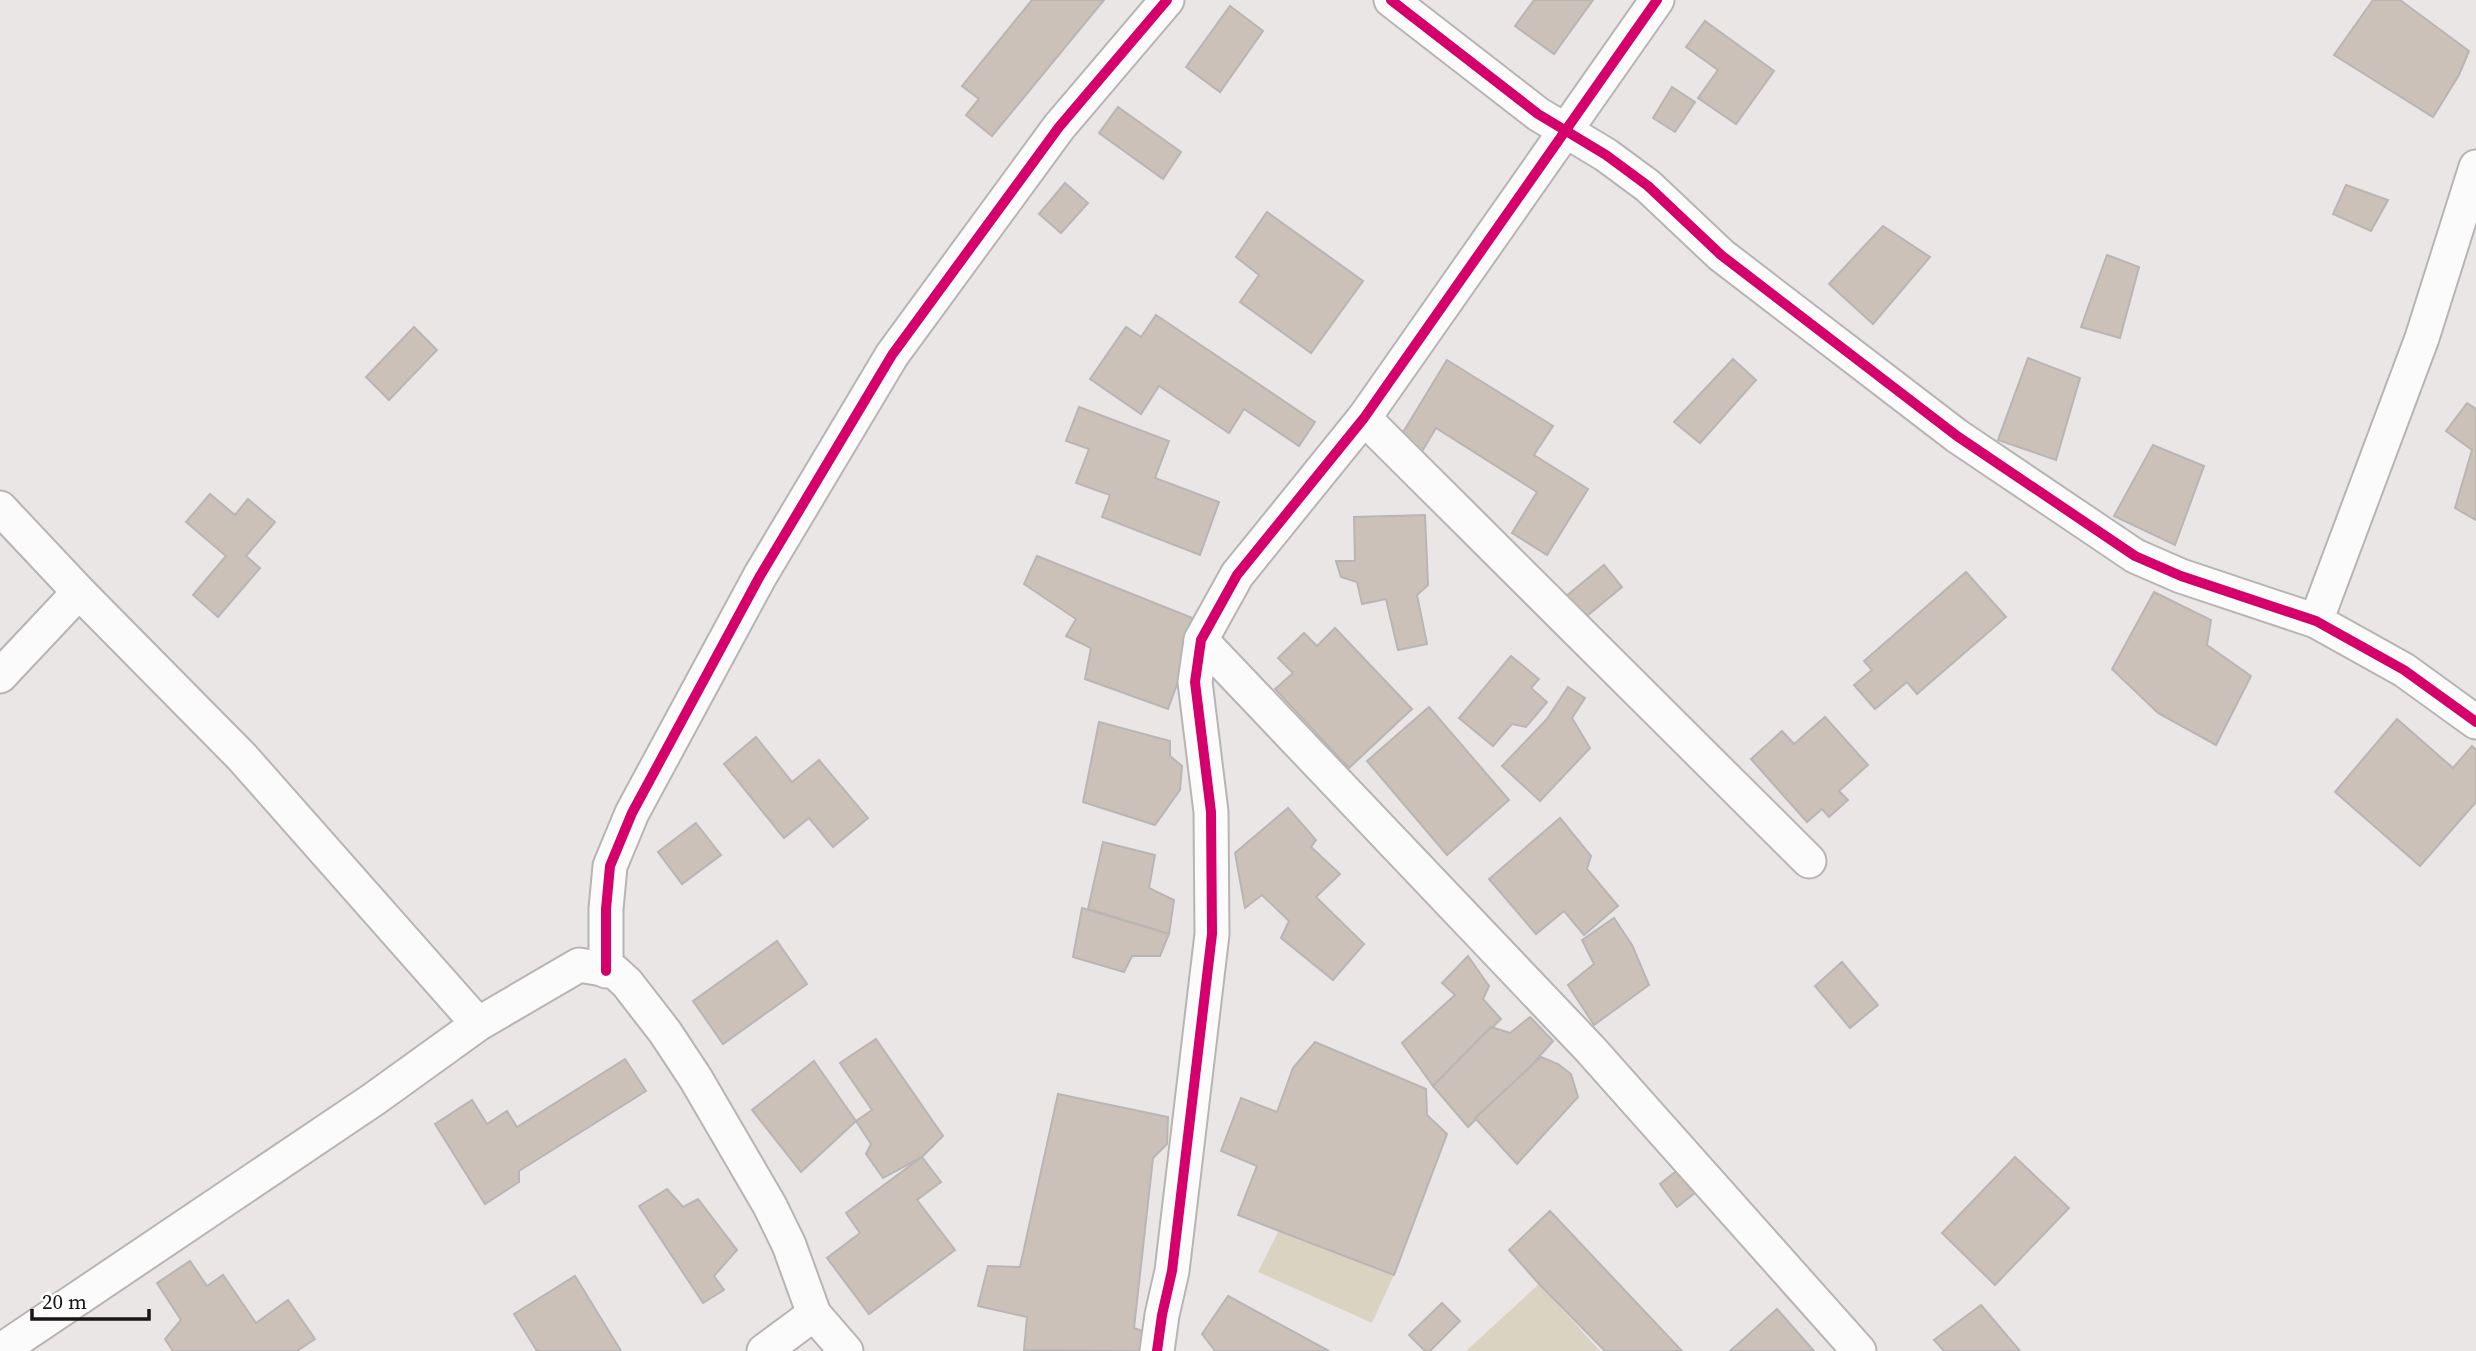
<svg xmlns="http://www.w3.org/2000/svg" width="2476" height="1351" font-family="'Source Serif 4',serif">
  <style>
    .green { fill: #dbd3c1 }
    .building { fill: #ccc1b9; stroke: #b8b5b4; stroke-width: 2 }
    .lines { fill: none; stroke-linecap: round; stroke-linejoin: round }
    .street-casing { stroke: #b7b4b3; stroke-width: 37 }
    .street { stroke: #fcfbfb; stroke-width: 33 }
    .cycleway-casing { stroke: #fff; stroke-width: 15 }
    .cycleway { stroke: #d6006c; stroke-width: 10 }
  </style>
  <rect width="100%" height="100%" fill="#eae6e5"/>
  <!-- green -->
  <g class="green">
    <path d="M 1279,1230 L 1394,1275 L 1372,1323 L 1258,1272 Z"/>
    <path d="M 1539,1284 L 1600,1351 L 1466,1351 Z"/>
  </g>
  <!-- building -->
  <g class="building">
    <path d="M 1032,0 L 1104,0 L 992,136 L 966,115 L 979,99 L 962,86 Z"/>
    <path d="M 1534,0 L 1593,0 L 1554,54 L 1515,26 Z"/>
    <path d="M 2373,0 L 2400,0 L 2469,51 L 2459,75 L 2433,117 L 2334,55 Z"/>
    <path d="M 1230,6 L 1263,31 L 1220,92 L 1186,67 Z"/>
    <path d="M 1705,21 L 1774,71 L 1736,124 L 1698,98 L 1718,70 L 1686,47 Z"/>
    <path d="M 1672,87 L 1695,102 L 1675,132 L 1653,118 Z"/>
    <path d="M 1118,107 L 1181,152 L 1163,179 L 1099,133 Z"/>
    <path d="M 1065,183 L 1088,203 L 1061,233 L 1039,214 Z"/>
    <path d="M 2346,185 L 2388,200 L 2371,231 L 2333,214 Z"/>
    <path d="M 1267,212 L 1363,281 L 1311,353 L 1240,302 L 1259,275 L 1236,257 Z"/>
    <path d="M 1883,226 L 1930,257 L 1873,324 L 1829,284 Z"/>
    <path d="M 2107,255 L 2139,267 L 2120,338 L 2081,327 Z"/>
    <path d="M 1156,315 L 1315,422 L 1299,446 L 1244,409 L 1229,433 L 1159,386 L 1141,414 L 1090,379 L 1126,327 L 1141,337 Z"/>
    <path d="M 414,327 L 437,350 L 389,400 L 366,377 Z"/>
    <path d="M 2028,358 L 2080,378 L 2056,460 L 1998,440 Z"/>
    <path d="M 1733,359 L 1756,380 L 1700,443 L 1674,422 Z"/>
    <path d="M 1447,360 L 1553,426 L 1534,455 L 1588,489 L 1547,555 L 1512,533 L 1537,492 L 1436,428 L 1421,453 L 1399,439 Z"/>
    <path d="M 2467,403 L 2476,409 L 2476,520 L 2455,508 L 2472,450 L 2446,431 Z"/>
    <path d="M 1079,407 L 1169,441 L 1155,478 L 1219,502 L 1200,555 L 1102,517 L 1110,495 L 1076,483 L 1089,449 L 1066,441 Z"/>
    <path d="M 2153,445 L 2204,466 L 2175,545 L 2114,516 Z"/>
    <path d="M 210,494 L 235,515 L 248,499 L 275,522 L 246,556 L 260,568 L 218,617 L 193,595 L 226,556 L 186,522 Z"/>
    <path d="M 1425,515 L 1428,585 L 1417,595 L 1427,644 L 1398,650 L 1386,599 L 1362,604 L 1357,582 L 1341,577 L 1336,561 L 1355,561 L 1354,517 Z"/>
    <path d="M 1037,556 L 1200,621 L 1168,709 L 1085,679 L 1091,648 L 1066,636 L 1076,619 L 1024,584 Z"/>
    <path d="M 1604,565 L 1622,587 L 1582,620 L 1564,598 Z"/>
    <path d="M 1966,572 L 2006,617 L 1917,694 L 1907,682 L 1875,709 L 1854,685 L 1872,670 L 1864,661 Z"/>
    <path d="M 2154,592 L 2211,620 L 2207,645 L 2251,676 L 2216,745 L 2158,713 L 2112,669 Z"/>
    <path d="M 1335,628 L 1412,709 L 1349,768 L 1275,689 L 1293,673 L 1278,658 L 1304,633 L 1317,646 Z"/>
    <path d="M 1511,656 L 1539,679 L 1531,688 L 1547,702 L 1526,727 L 1512,724 L 1493,746 L 1459,718 Z"/>
    <path d="M 1568,687 L 1585,698 L 1572,718 L 1590,748 L 1540,801 L 1502,766 L 1547,719 Z"/>
    <path d="M 1429,707 L 1509,800 L 1447,855 L 1367,761 Z"/>
    <path d="M 1825,717 L 1868,765 L 1839,791 L 1848,800 L 1829,817 L 1822,809 L 1807,822 L 1751,759 L 1782,731 L 1794,744 Z"/>
    <path d="M 2397,719 L 2453,768 L 2472,746 L 2476,750 L 2476,802 L 2420,866 L 2335,792 Z"/>
    <path d="M 1099,722 L 1170,741 L 1170,756 L 1182,766 L 1180,790 L 1155,825 L 1083,802 Z"/>
    <path d="M 756,737 L 792,782 L 819,760 L 868,818 L 833,847 L 809,818 L 784,838 L 724,764 Z"/>
    <path d="M 1288,808 L 1316,840 L 1311,847 L 1340,874 L 1316,897 L 1364,944 L 1333,980 L 1281,938 L 1289,921 L 1262,895 L 1245,908 L 1235,853 Z"/>
    <path d="M 1560,818 L 1591,856 L 1587,869 L 1618,906 L 1584,935 L 1564,911 L 1536,934 L 1489,879 Z"/>
    <path d="M 696,823 L 721,855 L 682,884 L 658,852 Z"/>
    <path d="M 1103,842 L 1155,855 L 1149,888 L 1174,900 L 1169,934 L 1088,909 Z"/>
    <path d="M 1082,908 L 1169,934 L 1160,956 L 1132,956 L 1124,972 L 1073,957 Z"/>
    <path d="M 1614,918 L 1632,945 L 1649,985 L 1594,1025 L 1568,985 L 1594,964 L 1582,940 Z"/>
    <path d="M 777,941 L 807,984 L 723,1044 L 693,1001 Z"/>
    <path d="M 1468,956 L 1489,986 L 1483,999 L 1501,1019 L 1433,1086 L 1402,1043 L 1455,995 L 1442,983 Z"/>
    <path d="M 1842,962 L 1878,1005 L 1850,1028 L 1815,986 Z"/>
    <path d="M 1530,1017 L 1553,1041 L 1529,1068 L 1468,1127 L 1433,1086 L 1491,1027 L 1510,1033 Z"/>
    <path d="M 876,1039 L 943,1136 L 922,1157 L 883,1178 L 866,1154 L 871,1144 L 856,1121 L 872,1110 L 840,1063 Z"/>
    <path d="M 1315,1042 L 1426,1089 L 1427,1115 L 1447,1134 L 1394,1275 L 1238,1215 L 1257,1166 L 1221,1151 L 1241,1098 L 1277,1112 L 1293,1068 Z"/>
    <path d="M 1541,1057 L 1558,1064 L 1571,1074 L 1578,1097 L 1517,1164 L 1475,1118 Z"/>
    <path d="M 625,1059 L 646,1091 L 519,1171 L 519,1182 L 485,1204 L 435,1124 L 472,1100 L 487,1124 L 507,1111 L 517,1127 Z"/>
    <path d="M 814,1061 L 856,1121 L 801,1172 L 752,1110 Z"/>
    <path d="M 1058,1094 L 1168,1117 L 1167,1144 L 1153,1158 L 1134,1328 L 1148,1333 L 1148,1351 L 1024,1350 L 1027,1317 L 978,1306 L 988,1266 L 1020,1267 Z"/>
    <path d="M 922,1157 L 941,1182 L 917,1200 L 955,1250 L 869,1314 L 827,1258 L 860,1233 L 846,1213 Z"/>
    <path d="M 2015,1157 L 2069,1208 L 1995,1285 L 1942,1233 Z"/>
    <path d="M 1679,1169 L 1696,1192 L 1677,1207 L 1660,1184 Z"/>
    <path d="M 667,1189 L 683,1207 L 698,1199 L 737,1250 L 714,1276 L 724,1290 L 703,1303 L 639,1206 Z"/>
    <path d="M 1550,1211 L 1682,1351 L 1605,1351 L 1539,1284 L 1509,1250 Z"/>
    <path d="M 190,1261 L 207,1286 L 223,1275 L 256,1323 L 288,1300 L 315,1339 L 297,1351 L 173,1351 L 165,1339 L 181,1320 L 157,1283 Z"/>
    <path d="M 575,1276 L 621,1351 L 537,1351 L 514,1314 Z"/>
    <path d="M 1228,1296 L 1329,1351 L 1215,1351 L 1202,1334 Z"/>
    <path d="M 1442,1303 L 1460,1321 L 1430,1351 L 1425,1351 L 1409,1335 Z"/>
    <path d="M 1981,1305 L 2020,1351 L 1944,1351 L 1934,1340 Z"/>
    <path d="M 1777,1309 L 1814,1351 L 1730,1351 Z"/>
  </g>
  <g class="lines">
    <!-- street casing -->
    <g class="street-casing">
      <g id="street">
        <path d="M 1391,0 L 1538,114 L 1606,155 L 1648,186 L 1721,255 L 1957,436 L 2135,556 L 2181,576 L 2316,621 L 2404,670 L 2476,722"/>
        <path d="M 1364,418 L 1809,861"/>
        <path d="M 0,508 L 79,592 L 242,757 L 478,1024"/>
        <path d="M 2316,621 L 2422,338 L 2476,167"/>
        <path d="M 1201,640 L 1590,1049 L 1859,1351"/>
        <path d="M 0,676 L 79,592"/>
        <path d="M 606,971 L 606,909 L 610,866 L 632,813 L 760,576 L 892,355 L 1059,127 L 1167,0"/>
        <path d="M 0,1351 L 374,1099 L 478,1024 L 579,965 L 614,971 L 627,983 L 665,1032 L 696,1079 L 770,1206 L 789,1245 L 814,1314"/>
        <path d="M 764,1351 L 814,1314 L 846,1351"/>
        <path d="M 1157,1351 L 1162,1315 L 1172,1271 L 1212,934 L 1211,812 L 1195,682 L 1201,640 L 1237,575 L 1364,418 L 1657,0"/>
      </g>
    </g>
    <!-- street -->
    <use href="#street" class="street"/>
    <!-- cycleway casing -->
    <g class="cycleway-casing">
      <g id="cycleway">
        <path d="M 1391,0 L 1538,114 L 1606,155 L 1648,186 L 1721,255 L 1957,436 L 2135,556 L 2181,576 L 2316,621 L 2404,670 L 2476,722"/>
        <path d="M 606,971 L 606,909 L 610,866 L 632,813 L 760,576 L 892,355 L 1059,127 L 1167,0"/>
        <path d="M 1157,1351 L 1162,1315 L 1172,1271 L 1212,934 L 1211,812 L 1195,682 L 1201,640 L 1237,575 L 1364,418 L 1657,0"/>
      </g>
    </g>
    <!-- cycleway -->
    <use href="#cycleway" class="cycleway"/>
  </g>
  <!-- scale -->
  <path d="M32 1309v10h117v-10" fill="none" stroke="#191615" stroke-width="3.5"/>
  <text x="42" y="1309" font-size="21" fill="#191615" stroke="#ffffff" stroke-width="5" paint-order="stroke">20 m</text>
</svg>
